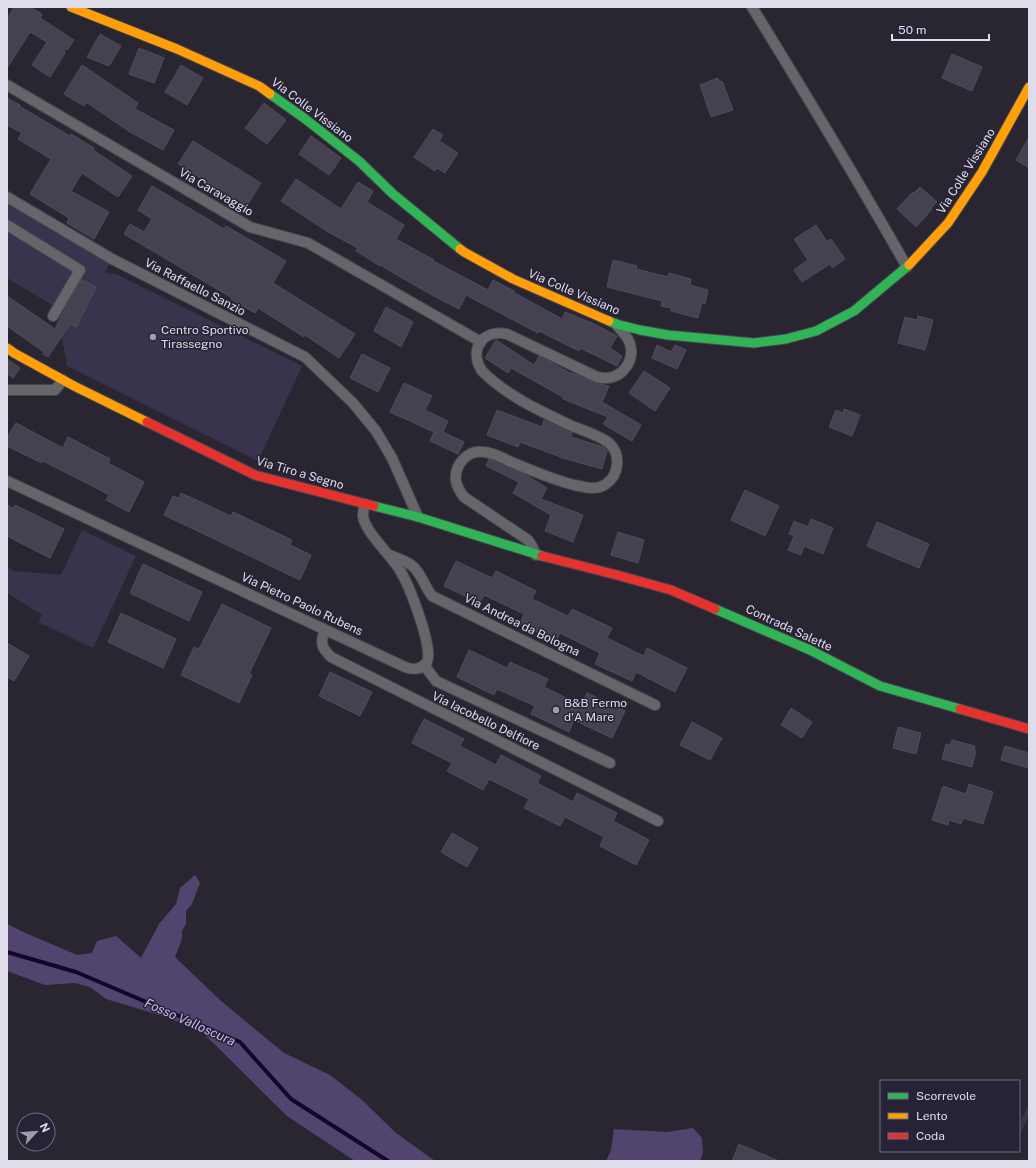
<svg xmlns="http://www.w3.org/2000/svg" width="1036" height="1168" font-family="'Public Sans',sans-serif">
  <style>
    .green { fill: #39334d }
    .forest { fill: #51456f }
    .lines { fill: none; stroke-linecap: round; stroke-linejoin: round }
    .stream { stroke: #14062a; stroke-width: 4 }
    .building { fill: #464150; stroke: #504d57 }
    .street-casing { stroke: #47444f; stroke-width: 12 }
    .fast-casing { stroke: #47444f; stroke-width: 11 }
    .slow-casing { stroke: #47444f; stroke-width: 11 }
    .jam-casing { stroke: #47444f; stroke-width: 11 }
    .street { stroke: #66666a; stroke-width: 10 }
    .fast { stroke: #30b455; stroke-width: 9 }
    .slow { stroke: #ff9f0a; stroke-width: 9 }
    .jam { stroke: #e5322d; stroke-width: 9 }
    .poi-dot { fill: #a09daa; stroke: #272236; stroke-width: 1.5 }
    .labels { text-anchor: middle; dominant-baseline: central; stroke-width: 3; stroke-linejoin: round; paint-order: stroke }
    .street-label { font-size: 12px; fill: #e0ddeb; stroke: #272236 }
    .poi-label { font-size: 12px; fill: #e0ddeb; stroke: #272236; text-anchor: start }
    .water-label { font-size: 13px; font-style: italic; fill: #c6b7f3; stroke: #272236 }
  </style>
  <rect width="100%" height="100%" fill="#292632"/>
  <!-- green -->
  <g class="green">
    <path d="M 7,198 L 112,259 L 105,273 L 116,274 L 302,366 L 258,461 L 67,366 L 57,308 L 7,278 Z"/>
    <path d="M 82,530 L 136,556 L 93,648 L 38,622 L 42,615 L 7,593 L 7,567 L 14,571 L 61,575 Z"/>
    <path d="M 1029,1104 L 1029,1116 L 1019,1136 L 1019,1124 Z"/>
  </g>
  <!-- forest -->
  <g class="forest">
    <path d="M 195,875 L 200,883 L 192,904 L 186,911 L 186,924 L 182,931 L 182,939 L 175,957 L 221,1001 L 284,1053 L 330,1075 L 361,1099 L 396,1133 L 435,1161 L 355,1161 L 287,1116 L 200,1030 L 163,1016 L 106,999 L 90,987 L 75,983 L 45,985 L 7,971 L 7,924 L 28,934 L 77,955 L 92,953 L 97,941 L 116,936 L 141,958 L 159,924 L 176,904 L 180,888 Z"/>
    <path d="M 693,1128 L 702,1138 L 703,1152 L 700,1161 L 606,1161 L 611,1150 L 614,1129 L 667,1132 Z"/>
  </g>
  <g class="lines">
    <!-- stream -->
    <path class="stream" d="M 7,952 L 76,972 L 240,1042 L 291,1099 L 388,1161"/>
  </g>
  <!-- building -->
  <g class="building">
    <path d="M 14,7 L 30,7 L 42,14 L 40,18 L 74,40 L 68,49 L 66,49 L 64,52 L 65,53 L 50,77 L 32,65 L 47,42 L 30,32 L 7,68 L 7,19 Z"/>
    <path d="M 100,34 L 121,46 L 109,66 L 87,57 Z"/>
    <path d="M 139,48 L 164,58 L 154,83 L 129,74 Z"/>
    <path d="M 952,54 L 982,67 L 972,91 L 942,78 Z"/>
    <path d="M 82,65 L 138,103 L 135,109 L 174,130 L 163,150 L 130,132 L 86,102 L 84,106 L 64,94 Z"/>
    <path d="M 181,65 L 203,78 L 187,105 L 165,92 Z"/>
    <path d="M 718,78 L 719,82 L 722,81 L 733,110 L 711,117 L 700,85 Z"/>
    <path d="M 7,98 L 20,105 L 19,106 L 70,136 L 71,134 L 94,148 L 93,150 L 132,176 L 118,197 L 82,173 L 71,191 L 109,212 L 94,239 L 67,223 L 69,218 L 30,194 L 51,159 L 18,139 L 22,133 L 7,125 Z"/>
    <path d="M 264,103 L 286,120 L 267,144 L 245,128 Z"/>
    <path d="M 433,129 L 443,135 L 439,141 L 458,153 L 445,173 L 437,168 L 435,171 L 414,157 Z"/>
    <path d="M 311,136 L 341,158 L 329,175 L 299,154 Z"/>
    <path d="M 1029,137 L 1029,168 L 1016,160 Z"/>
    <path d="M 193,141 L 261,183 L 246,207 L 178,164 Z"/>
    <path d="M 296,179 L 341,209 L 358,182 L 373,191 L 367,202 L 404,225 L 396,239 L 434,260 L 433,261 L 488,290 L 493,280 L 514,291 L 513,292 L 562,319 L 565,312 L 592,323 L 617,336 L 610,348 L 622,356 L 617,366 L 580,348 L 579,351 L 539,331 L 538,333 L 466,295 L 459,309 L 430,294 L 380,265 L 380,266 L 356,251 L 358,248 L 328,232 L 281,201 Z"/>
    <path d="M 152,186 L 224,229 L 226,226 L 286,261 L 273,283 L 355,334 L 339,358 L 305,335 L 304,337 L 258,308 L 255,313 L 231,299 L 232,298 L 124,234 L 130,224 L 144,232 L 152,219 L 138,210 Z"/>
    <path d="M 920,187 L 937,202 L 931,208 L 932,209 L 916,227 L 897,209 L 913,192 L 914,193 Z"/>
    <path d="M 816,225 L 827,242 L 831,239 L 845,259 L 832,268 L 830,264 L 802,282 L 794,270 L 808,260 L 794,239 Z"/>
    <path d="M 613,260 L 637,266 L 636,269 L 668,277 L 669,273 L 691,279 L 690,285 L 708,290 L 705,304 L 702,303 L 698,318 L 671,311 L 671,308 L 661,306 L 662,301 L 607,287 Z"/>
    <path d="M 82,280 L 96,287 L 76,327 L 70,324 L 48,357 L 43,354 L 44,352 L 7,326 L 7,296 L 55,329 L 66,307 Z"/>
    <path d="M 386,307 L 413,322 L 401,347 L 374,331 Z"/>
    <path d="M 918,316 L 933,320 L 925,350 L 898,343 L 905,317 L 917,320 Z"/>
    <path d="M 496,340 L 534,365 L 539,356 L 572,374 L 573,373 L 595,383 L 609,386 L 602,402 L 641,425 L 632,441 L 603,424 L 608,417 L 563,399 L 563,397 L 511,368 L 508,373 L 485,358 Z"/>
    <path d="M 657,345 L 671,352 L 675,345 L 686,350 L 677,369 L 652,358 Z"/>
    <path d="M 362,354 L 390,368 L 378,392 L 350,378 Z"/>
    <path d="M 7,359 L 20,368 L 13,378 L 7,373 Z"/>
    <path d="M 644,371 L 670,388 L 655,411 L 629,393 Z"/>
    <path d="M 404,383 L 432,396 L 425,410 L 448,421 L 443,432 L 464,442 L 458,454 L 430,441 L 434,432 L 390,412 Z"/>
    <path d="M 844,409 L 860,415 L 852,436 L 829,427 L 836,410 L 843,413 Z"/>
    <path d="M 497,410 L 542,427 L 544,420 L 572,433 L 571,437 L 603,447 L 607,451 L 602,469 L 563,458 L 520,442 L 518,447 L 487,435 Z"/>
    <path d="M 16,423 L 63,448 L 68,437 L 110,459 L 108,463 L 144,482 L 129,512 L 106,500 L 109,495 L 100,490 L 43,461 L 42,463 L 7,446 L 7,438 Z"/>
    <path d="M 489,459 L 526,475 L 547,488 L 541,499 L 583,515 L 573,542 L 545,531 L 551,515 L 513,493 L 519,482 L 486,466 Z"/>
    <path d="M 745,490 L 779,506 L 765,536 L 731,520 Z"/>
    <path d="M 181,493 L 231,516 L 233,512 L 292,540 L 290,545 L 311,555 L 300,580 L 164,515 L 173,496 L 179,498 Z"/>
    <path d="M 7,505 L 13,508 L 15,505 L 64,529 L 50,558 L 7,536 Z"/>
    <path d="M 811,519 L 833,528 L 823,554 L 804,546 L 801,555 L 788,550 L 794,536 L 789,534 L 794,521 L 808,527 Z"/>
    <path d="M 877,522 L 929,544 L 919,568 L 867,546 Z"/>
    <path d="M 618,532 L 644,540 L 638,563 L 611,555 Z"/>
    <path d="M 456,561 L 492,578 L 496,571 L 536,591 L 532,599 L 568,616 L 572,609 L 612,628 L 607,638 L 644,656 L 647,648 L 687,668 L 675,692 L 636,672 L 632,681 L 595,664 L 600,653 L 560,633 L 556,641 L 520,624 L 524,614 L 484,595 L 480,603 L 444,586 Z"/>
    <path d="M 143,564 L 202,592 L 189,621 L 130,593 Z"/>
    <path d="M 222,604 L 271,628 L 249,674 L 252,675 L 239,703 L 181,675 L 194,647 L 199,649 Z"/>
    <path d="M 121,613 L 176,639 L 163,668 L 108,642 Z"/>
    <path d="M 7,643 L 29,656 L 14,681 L 7,677 Z"/>
    <path d="M 469,650 L 507,668 L 510,662 L 548,679 L 544,687 L 581,705 L 587,693 L 625,711 L 612,738 L 574,720 L 569,732 L 531,714 L 535,706 L 497,689 L 494,695 L 457,677 Z"/>
    <path d="M 330,672 L 372,692 L 360,716 L 319,696 Z"/>
    <path d="M 791,708 L 812,722 L 802,738 L 781,725 Z"/>
    <path d="M 424,719 L 464,739 L 460,746 L 496,765 L 501,755 L 541,776 L 537,783 L 573,802 L 577,793 L 617,813 L 613,821 L 649,840 L 636,865 L 600,846 L 604,837 L 565,817 L 560,826 L 524,808 L 529,799 L 489,779 L 483,790 L 447,771 L 452,763 L 412,743 Z"/>
    <path d="M 692,722 L 722,738 L 710,760 L 680,745 Z"/>
    <path d="M 898,727 L 921,733 L 916,754 L 893,748 Z"/>
    <path d="M 952,740 L 975,746 L 974,750 L 976,751 L 972,767 L 942,759 L 946,744 L 950,745 Z"/>
    <path d="M 1005,746 L 1029,753 L 1029,768 L 1001,760 Z"/>
    <path d="M 969,784 L 993,792 L 983,824 L 963,818 L 961,824 L 949,820 L 948,825 L 932,820 L 943,786 L 966,794 Z"/>
    <path d="M 452,833 L 478,848 L 467,867 L 441,852 Z"/>
    <path d="M 739,1144 L 779,1161 L 732,1161 Z"/>
  </g>
  <g class="lines">
    <!-- street casing -->
    <g class="street-casing">
      <g id="street">
        <path d="M 752,7 C 805,93 857,179 907,267"/>
        <path d="M 7,85 L 250,227 L 308,243 L 481,342"/>
        <path d="M 7,197 L 112,259 L 305,357 L 353,403 L 376,431 L 392,458 L 418,517"/>
        <path d="M 7,225 L 80,270 L 53,316"/>
        <path d="M 7,390 L 55,390 L 63,380"/>
        <path d="M 7,481 L 405,667 C 413,670 422,670 427,662 C 434,648 408,582 399,569 C 390,554 365,532 363,516 C 363,512 364,507 365,504"/>
        <path d="M 389,555 C 399,559 411,562 417,571 C 423,579 426,588 432,596 L 655,705"/>
        <path d="M 536,555 L 532,546 L 528,540 L 464,497 C 460,492 457,487 456,481 C 454,465 467,450 483,452 C 492,452 501,457 509,461 C 530,470 551,479 574,485 C 580,486 586,488 592,488 C 597,488 602,487 606,484 C 619,475 621,455 610,444 C 603,437 582,430 572,426 C 540,411 507,396 482,371 C 468,349 483,329 507,334 L 597,377 C 600,378 604,378 607,378 C 623,377 635,360 630,344 C 628,336 621,331 616,324"/>
        <path d="M 325,630 C 320,643 321,647 331,657 L 658,821"/>
        <path d="M 424,665 L 436,681 L 610,763"/>
      </g>
    </g>
    <!-- fast casing -->
    <g class="fast-casing">
      <g id="fast">
        <path d="M 270,94 L 304,118 L 359,161 L 393,194 L 460,249"/>
        <path d="M 609,321 L 616,324 L 640,330 L 668,335 L 754,343 L 786,339 L 816,331 L 854,311 L 909,265"/>
        <path d="M 374,506 L 418,517 L 542,556"/>
        <path d="M 715,609 L 810,650 L 880,686 L 960,709"/>
      </g>
    </g>
    <!-- slow casing -->
    <g class="slow-casing">
      <g id="slow">
        <path d="M 71,7 L 177,49 L 259,86 L 270,94"/>
        <path d="M 460,249 L 464,252 L 513,279 L 609,321"/>
        <path d="M 909,265 L 948,223 L 982,172 L 1029,87"/>
        <path d="M 7,348 L 14,353 L 74,386 L 147,422"/>
      </g>
    </g>
    <!-- jam casing -->
    <g class="jam-casing">
      <g id="jam">
        <path d="M 147,422 L 255,475 L 374,506"/>
        <path d="M 542,556 L 617,575 L 671,590 L 715,609"/>
        <path d="M 960,709 L 1029,729"/>
      </g>
    </g>
    <!-- street -->
    <use href="#street" class="street"/>
    <!-- fast -->
    <use href="#fast" class="fast"/>
    <!-- slow -->
    <use href="#slow" class="slow"/>
    <!-- jam -->
    <use href="#jam" class="jam"/>
  </g>
  <!-- markers -->
  <g class="poi-dot">
    <circle cx="153" cy="337" r="4"/>
    <circle cx="556" cy="710" r="4"/>
  </g>
  <g class="labels">
    <!-- street labels -->
    <g class="street-label">
      <text transform="translate(312 110) rotate(37)">Via Colle Vissiano</text>
      <text transform="translate(966 171) rotate(-58)">Via Colle Vissiano</text>
      <text transform="translate(216 192) rotate(30)">Via Caravaggio</text>
      <text transform="translate(195 287) rotate(27)">Via Raffaello Sanzio</text>
      <text transform="translate(574 292) rotate(23)">Via Colle Vissiano</text>
      <text transform="translate(300 473) rotate(16)">Via Tiro a Segno</text>
      <text transform="translate(302 604) rotate(25)">Via Pietro Paolo Rubens</text>
      <text transform="translate(522 625) rotate(26)">Via Andrea da Bologna</text>
      <text transform="translate(789 628) rotate(25)">Contrada Salette</text>
      <text transform="translate(486 721) rotate(26)">Via Iacobello Delfiore</text>
    </g>
    <!-- poi labels -->
    <g class="poi-label">
      <text x="161" y="330">Centro Sportivo<tspan x="161" dy="14">Tirassegno</tspan></text>
      <text x="564" y="703">B&amp;B Fermo<tspan x="564" dy="14">d'A Mare</tspan></text>
    </g>
    <!-- water labels -->
    <g class="water-label">
      <text transform="translate(190 1022) rotate(24)">Fosso Valloscura</text>
    </g>
  </g>
  <!-- border -->
  <rect width="1036" height="1168" fill="none" stroke="#e0ddeb" stroke-width="16"/>
  <!-- legend -->
  <rect x="880" y="1080" width="140" height="72" fill="#272236" stroke="#716d7e"/>
  <rect x="888" y="1093" width="20" height="6" fill="#30b455" stroke="#716d7e"/>
  <text x="916" y="1100" font-size="12" fill="#e0ddeb">Scorrevole</text>
  <rect x="888" y="1113" width="20" height="6" fill="#ff9f0a" stroke="#716d7e"/>
  <text x="916" y="1120" font-size="12" fill="#e0ddeb">Lento</text>
  <rect x="888" y="1133" width="20" height="6" fill="#e5322d" stroke="#716d7e"/>
  <text x="916" y="1140" font-size="12" fill="#e0ddeb">Coda</text>
  <!-- north arrow -->
  <g transform="translate(36 1132) rotate(64)"><circle r="19" fill="#272236" stroke="#716d7e"/>
  <path d="M0-3L7 15L0 10L-7 15Z" fill="#a09daa"/>
  <text y="-6" font-size="11" font-weight="bold" text-anchor="middle" fill="#e0ddeb">N</text>
  </g>
  <!-- scale -->
  <path d="M892 34v6h97v-6" fill="none" stroke="#e0ddeb" stroke-width="2"/>
  <text x="898" y="34" font-size="12" fill="#e0ddeb" stroke="#272236" stroke-width="3" paint-order="stroke">50 m</text>
</svg>
